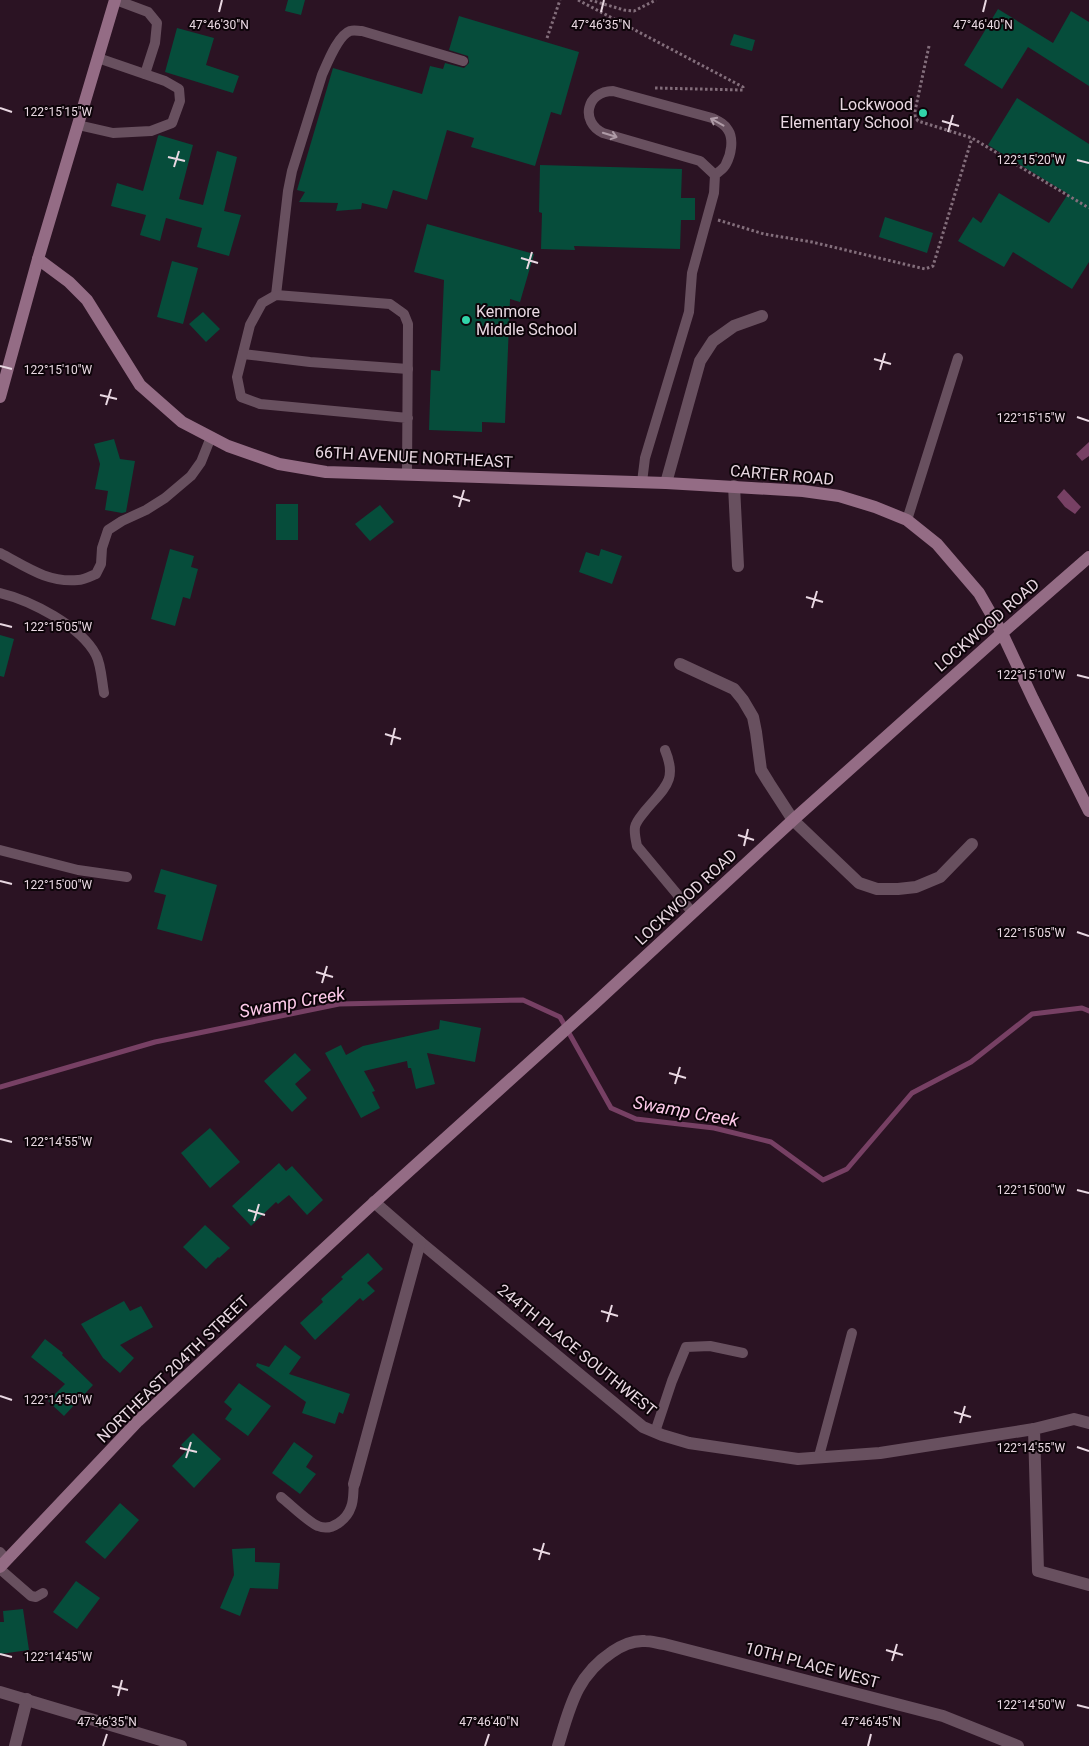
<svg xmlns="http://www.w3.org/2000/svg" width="1089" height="1746" font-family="Roboto,sans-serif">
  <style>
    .water { fill: #774064 }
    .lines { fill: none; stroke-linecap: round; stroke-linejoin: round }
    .stream { stroke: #774064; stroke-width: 5 }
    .building { fill: #064d3b }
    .path { stroke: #836e7b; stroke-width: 3; stroke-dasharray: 2.5 2.5; stroke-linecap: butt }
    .lane { stroke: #68505f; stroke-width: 10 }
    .street { stroke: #68505f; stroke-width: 12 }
    .secondary { stroke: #946c85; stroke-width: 12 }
    .oneway { stroke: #af9ba7 }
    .ticks { fill: none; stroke: #e9d8e2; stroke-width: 2 }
    .poi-dot { fill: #31d4a9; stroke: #0d0409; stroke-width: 2 }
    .labels { text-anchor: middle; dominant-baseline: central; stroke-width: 4; stroke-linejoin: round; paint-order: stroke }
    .poi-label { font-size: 16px; fill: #e9d8e2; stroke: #0d0409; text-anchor: end }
    .street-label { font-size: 16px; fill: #e9d8e2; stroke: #0d0409 }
    .water-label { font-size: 18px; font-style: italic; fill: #fecaea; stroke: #0d0409 }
    .ticks-label { font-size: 12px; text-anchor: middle; fill: #e9d8e2; stroke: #0d0409; stroke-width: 4; stroke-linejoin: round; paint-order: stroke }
  </style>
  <rect width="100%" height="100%" fill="#2b1323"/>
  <!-- water -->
  <g class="water">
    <path d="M 1089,442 L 1089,456 L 1082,461 L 1076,454 Z"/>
    <path d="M 1064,489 L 1081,507 L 1075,514 L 1065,507 L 1057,497 Z"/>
  </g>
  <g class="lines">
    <!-- stream -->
    <path class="stream" d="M 0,1087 L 155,1042 L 339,1004 L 523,1000 L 560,1017 L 611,1108 L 636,1119 L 714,1128 L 771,1142 L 823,1180 L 847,1169 L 912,1093 L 971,1062 L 1032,1014 L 1082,1008 L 1089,1011"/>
  </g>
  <!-- building -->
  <g class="building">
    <path d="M 288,0 L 305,0 L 301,15 L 285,11 Z"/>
    <path d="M 998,9 L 1053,43 L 1071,11 L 1089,22 L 1089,86 L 1028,47 L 1002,89 L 964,65 Z"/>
    <path d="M 459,16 L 579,52 L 561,115 L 551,112 L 535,166 L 471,147 L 474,138 L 447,130 L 427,200 L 393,190 L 387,209 L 362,203 L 361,209 L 336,211 L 338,203 L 299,202 L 305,192 L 297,190 L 333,68 L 422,94 L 430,66 L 443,69 L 445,63 L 464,68 L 469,63 L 468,56 L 449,50 Z"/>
    <path d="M 177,28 L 214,38 L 206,65 L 239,76 L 233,93 L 165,72 Z"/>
    <path d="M 734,34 L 755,40 L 752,51 L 730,45 Z"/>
    <path d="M 1017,98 L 1089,144 L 1089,262 L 1072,289 L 1013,252 L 1004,267 L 958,241 L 973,217 L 981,223 L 999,193 L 1049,223 L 1068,194 L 988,145 Z"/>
    <path d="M 159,135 L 193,145 L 179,199 L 203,205 L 217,151 L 237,157 L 224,211 L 241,215 L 229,256 L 197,247 L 202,228 L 166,218 L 160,241 L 140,235 L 146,215 L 111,206 L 117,183 L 143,191 L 158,136 Z"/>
    <path d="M 540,165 L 682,169 L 681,198 L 695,198 L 695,220 L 681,220 L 680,249 L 574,246 L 575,250 L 541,249 L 542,213 L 539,212 Z"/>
    <path d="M 885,217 L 933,233 L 927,253 L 879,237 Z"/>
    <path d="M 427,224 L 534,254 L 520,302 L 510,299 L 505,423 L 482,422 L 482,432 L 429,430 L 431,370 L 440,371 L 444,280 L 414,272 Z"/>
    <path d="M 172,261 L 198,268 L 183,324 L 157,317 Z"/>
    <path d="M 203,312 L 220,329 L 206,342 L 189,324 Z"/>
    <path d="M 114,439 L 120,459 L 135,461 L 126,512 L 122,513 L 105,510 L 108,491 L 95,489 L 100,464 L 94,444 Z"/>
    <rect x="276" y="504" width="22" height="36"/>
    <path d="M 380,505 L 394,522 L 370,541 L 355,524 Z"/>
    <path d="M 170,549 L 194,556 L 191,567 L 198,569 L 190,599 L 183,597 L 175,626 L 151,619 Z"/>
    <path d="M 601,549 L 622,556 L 612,584 L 579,572 L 586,552 L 599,556 Z"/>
    <path d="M 0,635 L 14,639 L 4,677 L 0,676 Z"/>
    <path d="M 161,869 L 217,885 L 202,941 L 157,929 L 166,895 L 154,892 Z"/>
    <path d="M 440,1020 L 481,1028 L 475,1062 L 427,1053 L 435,1084 L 416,1089 L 411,1068 L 408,1068 L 407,1061 L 364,1071 L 375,1091 L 372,1092 L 380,1108 L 361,1118 L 325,1053 L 341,1045 L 346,1055 L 363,1046 L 439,1029 Z"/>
    <path d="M 295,1053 L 311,1070 L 295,1084 L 307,1098 L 292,1112 L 264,1081 Z"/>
    <path d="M 210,1128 L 240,1162 L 210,1188 L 181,1153 Z"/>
    <path d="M 279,1163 L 286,1171 L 292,1166 L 323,1200 L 307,1215 L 289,1195 L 278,1204 L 276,1202 L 251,1226 L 232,1206 Z"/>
    <path d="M 205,1225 L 230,1248 L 219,1258 L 218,1257 L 206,1269 L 183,1247 Z"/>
    <path d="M 368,1253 L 383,1269 L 367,1283 L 375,1291 L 363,1301 L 360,1298 L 315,1340 L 300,1323 L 323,1302 L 321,1299 L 343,1279 L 341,1277 Z"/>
    <path d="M 124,1301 L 130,1311 L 141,1306 L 153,1327 L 120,1345 L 134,1358 L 120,1373 L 103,1358 L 81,1324 Z"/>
    <path d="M 45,1339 L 63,1353 L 62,1355 L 93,1385 L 64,1416 L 48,1401 L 65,1384 L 31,1357 Z"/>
    <path d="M 285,1345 L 301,1357 L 289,1374 L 350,1394 L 343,1414 L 339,1412 L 335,1424 L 302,1413 L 306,1402 L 256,1366 L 257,1363 L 269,1367 Z"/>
    <path d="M 239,1383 L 271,1406 L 248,1436 L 225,1419 L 232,1409 L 224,1402 Z"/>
    <path d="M 193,1433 L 221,1459 L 194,1488 L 172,1466 L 187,1450 L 181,1445 Z"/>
    <path d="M 294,1442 L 313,1456 L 306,1467 L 316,1474 L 300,1494 L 272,1473 Z"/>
    <path d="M 120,1503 L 139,1520 L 105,1559 L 85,1542 Z"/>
    <path d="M 255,1548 L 255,1562 L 280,1563 L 278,1589 L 250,1588 L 240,1616 L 220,1608 L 234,1575 L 232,1549 Z"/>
    <path d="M 76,1581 L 100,1598 L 77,1629 L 53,1612 Z"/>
    <path d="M 23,1609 L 29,1650 L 0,1654 L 0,1622 L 4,1622 L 3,1611 Z"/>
  </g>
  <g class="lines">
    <!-- path -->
    <g class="path">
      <path d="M 578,0 L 743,87 L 743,90 L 655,88"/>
      <path d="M 590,0 L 624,10 L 634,11 L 656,0"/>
      <path d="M 547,38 L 560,0"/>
      <path d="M 929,46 L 915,111 L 915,117 L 918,121 L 972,138 L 1089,208"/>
      <path d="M 718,220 L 764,234 L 812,242 L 925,269 L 933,266 L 972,138"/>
    </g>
    <!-- lane -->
    <g class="lane">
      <path d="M 116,0 L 148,12 L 157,23 L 155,43 L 145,74"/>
      <path d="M 78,125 L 113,133 L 151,131 L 172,123 L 180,101 L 179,89 L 165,81 L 98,58"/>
      <path d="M 276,295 L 288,191 L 292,171 L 322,75 C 327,64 338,35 350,31 C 354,30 358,31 362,31 L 463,61"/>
      <path d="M 243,354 L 310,362 L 408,369"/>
      <path d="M 407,474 L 408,324 L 404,314 L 390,304 L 276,295 L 262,303 L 250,325 L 237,377 L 241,397 L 260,404 L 408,418"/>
      <path d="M 642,482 L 645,458 L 689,312 L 692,273 L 714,193 L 715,175 L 700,161 L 603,133 C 580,122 586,91 613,91 L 712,118 C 718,121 725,124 728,130 C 734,139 731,155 726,164 C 724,169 718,172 715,175"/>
      <path d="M 907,520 L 958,358"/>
      <path d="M 0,553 C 25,566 47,583 78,580 C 84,580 91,576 96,574 L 101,564 L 102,548 L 108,530 L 122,521 L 146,510 L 165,498 L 191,476 L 201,462 L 211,437"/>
      <path d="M 0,593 C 30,600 81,626 96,655 C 101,664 102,682 104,693"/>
      <path d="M 665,750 C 678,781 664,788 645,811 C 642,815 636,821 635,827 C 634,833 636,841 637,846 L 692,912"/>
      <path d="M 0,850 L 78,870 L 127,877"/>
      <path d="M 655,1432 L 672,1381 L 686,1347 L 710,1346 L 743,1353"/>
      <path d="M 819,1456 L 852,1333"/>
      <path d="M 281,1497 C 291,1505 308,1522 318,1526 C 332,1532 347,1519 351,1507 C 354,1500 353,1491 354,1484"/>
      <path d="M 0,1552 L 7,1560"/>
      <path d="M 0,1569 L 31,1596 L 36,1597 L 43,1593"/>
    </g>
    <!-- street -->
    <g class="street">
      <path d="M 666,483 L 700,361 L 713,341 L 734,326 L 762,316"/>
      <path d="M 734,486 L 738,566"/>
      <path d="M 680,664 L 734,689 L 743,700 L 753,717 L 756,732 L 761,770 L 769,783 L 793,820 L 859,883 L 877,889 L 898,889 L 916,887 L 940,877 L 972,844"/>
      <path d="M 374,1202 L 420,1242 L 643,1427 L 662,1435 L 689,1443 L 798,1459 L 880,1453 L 1034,1429"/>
      <path d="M 1089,1423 L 1074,1419 L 1034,1429 L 1038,1571 L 1089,1585"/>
      <path d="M 354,1484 L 420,1242"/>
      <path d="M 0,1692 L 181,1746"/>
      <path d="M 15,1746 L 27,1699"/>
      <path d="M 558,1746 C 570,1707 576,1676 612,1652 C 622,1645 632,1640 645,1641 C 651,1641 657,1643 664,1644 L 943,1716 L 1018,1746"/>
    </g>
    <!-- secondary -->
    <g class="secondary">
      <path d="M 38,259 L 69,282 L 87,300 L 140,385 L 182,422 L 228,446 L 279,464 L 326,472 L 666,483 L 803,491 L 839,496 L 875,507 L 907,520 L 937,544 L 979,593 L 1002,633 L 1033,699 L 1089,811"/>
      <path d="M 0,397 L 38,259 L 115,0"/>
      <path d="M 0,1567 L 138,1421 L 367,1209 L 593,1005 L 793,820 L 1002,633 L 1089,557"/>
    </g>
  </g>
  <!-- one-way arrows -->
  <defs><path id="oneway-shaft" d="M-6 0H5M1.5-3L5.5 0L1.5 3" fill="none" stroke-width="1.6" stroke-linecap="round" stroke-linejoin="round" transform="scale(1.25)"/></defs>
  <g class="oneway">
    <use href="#oneway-shaft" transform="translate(717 122) rotate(-151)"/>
    <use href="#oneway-shaft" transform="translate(610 135) rotate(17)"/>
  </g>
  <!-- ticks -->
  <path class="ticks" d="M 219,12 L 222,0M 601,12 L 604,0M 983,12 L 986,0M 0,108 L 12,112M 942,121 L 959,126M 948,132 L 953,115M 168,157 L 185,161M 1077,160 L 1089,163M 174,167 L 179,151M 521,258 L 538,263M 527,269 L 532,252M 874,359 L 891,364M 0,366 L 12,369M 880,370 L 885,353M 100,395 L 117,399M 106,405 L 111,389M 1077,417 L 1089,421M 453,496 L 470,501M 459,507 L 464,490M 806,597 L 823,602M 812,608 L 817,591M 0,624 L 12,627M 1077,675 L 1089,678M 385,734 L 401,739M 391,745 L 395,728M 738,835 L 754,840M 744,846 L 748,829M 0,881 L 12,884M 1077,932 L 1089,936M 316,972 L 333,977M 322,983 L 327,966M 669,1073 L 686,1078M 675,1084 L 680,1067M 0,1139 L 12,1142M 1077,1190 L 1089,1193M 248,1210 L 265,1215M 254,1221 L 259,1204M 601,1311 L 618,1316M 607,1322 L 612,1305M 0,1396 L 12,1400M 954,1412 L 971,1417M 960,1423 L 965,1406M 1077,1447 L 1089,1451M 180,1448 L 197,1452M 186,1458 L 191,1442M 533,1549 L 550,1554M 539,1560 L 544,1543M 886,1650 L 903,1655M 0,1654 L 12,1657M 892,1661 L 897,1644M 112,1686 L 128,1690M 118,1696 L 122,1680M 1077,1705 L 1089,1708M 103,1746 L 107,1734M 485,1746 L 489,1734M 868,1746 L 871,1734"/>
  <!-- markers -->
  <g class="poi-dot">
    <circle cx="923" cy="113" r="5"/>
    <circle cx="466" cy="320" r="5"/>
  </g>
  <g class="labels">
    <!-- poi labels -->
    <g class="poi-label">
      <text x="913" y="104">Lockwood<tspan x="913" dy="18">Elementary School</tspan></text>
      <text x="476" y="311" text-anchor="start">Kenmore<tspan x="476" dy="18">Middle School</tspan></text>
    </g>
    <!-- street labels -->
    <g class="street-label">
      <text transform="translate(414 457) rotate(3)">66TH AVENUE NORTHEAST</text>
      <text transform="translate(782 475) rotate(5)">CARTER ROAD</text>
      <text transform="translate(987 625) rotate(-41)">LOCKWOOD ROAD</text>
      <text transform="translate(686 897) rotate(-43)">LOCKWOOD ROAD</text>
      <text transform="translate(577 1350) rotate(39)">244TH PLACE SOUTHWEST</text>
      <text transform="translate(173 1369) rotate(-44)">NORTHEAST 204TH STREET</text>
      <text transform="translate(812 1665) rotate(15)">10TH PLACE WEST</text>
    </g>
    <!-- water labels -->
    <g class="water-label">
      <text transform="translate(292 1002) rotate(-10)">Swamp Creek</text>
      <text transform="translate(686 1111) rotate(10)">Swamp Creek</text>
    </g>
  </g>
  <g class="ticks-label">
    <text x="219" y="29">47°46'30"N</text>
    <text x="601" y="29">47°46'35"N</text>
    <text x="983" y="29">47°46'40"N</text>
    <text x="58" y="116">122°15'15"W</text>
    <text x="1031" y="164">122°15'20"W</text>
    <text x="58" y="374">122°15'10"W</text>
    <text x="1031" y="422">122°15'15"W</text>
    <text x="58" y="631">122°15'05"W</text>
    <text x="1031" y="679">122°15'10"W</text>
    <text x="58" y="889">122°15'00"W</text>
    <text x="1031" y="937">122°15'05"W</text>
    <text x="58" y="1146">122°14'55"W</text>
    <text x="1031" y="1194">122°15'00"W</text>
    <text x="58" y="1404">122°14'50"W</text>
    <text x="1031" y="1452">122°14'55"W</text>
    <text x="58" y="1661">122°14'45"W</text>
    <text x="1031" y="1709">122°14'50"W</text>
    <text x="107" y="1726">47°46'35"N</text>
    <text x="489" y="1726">47°46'40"N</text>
    <text x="871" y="1726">47°46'45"N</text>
  </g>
</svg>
